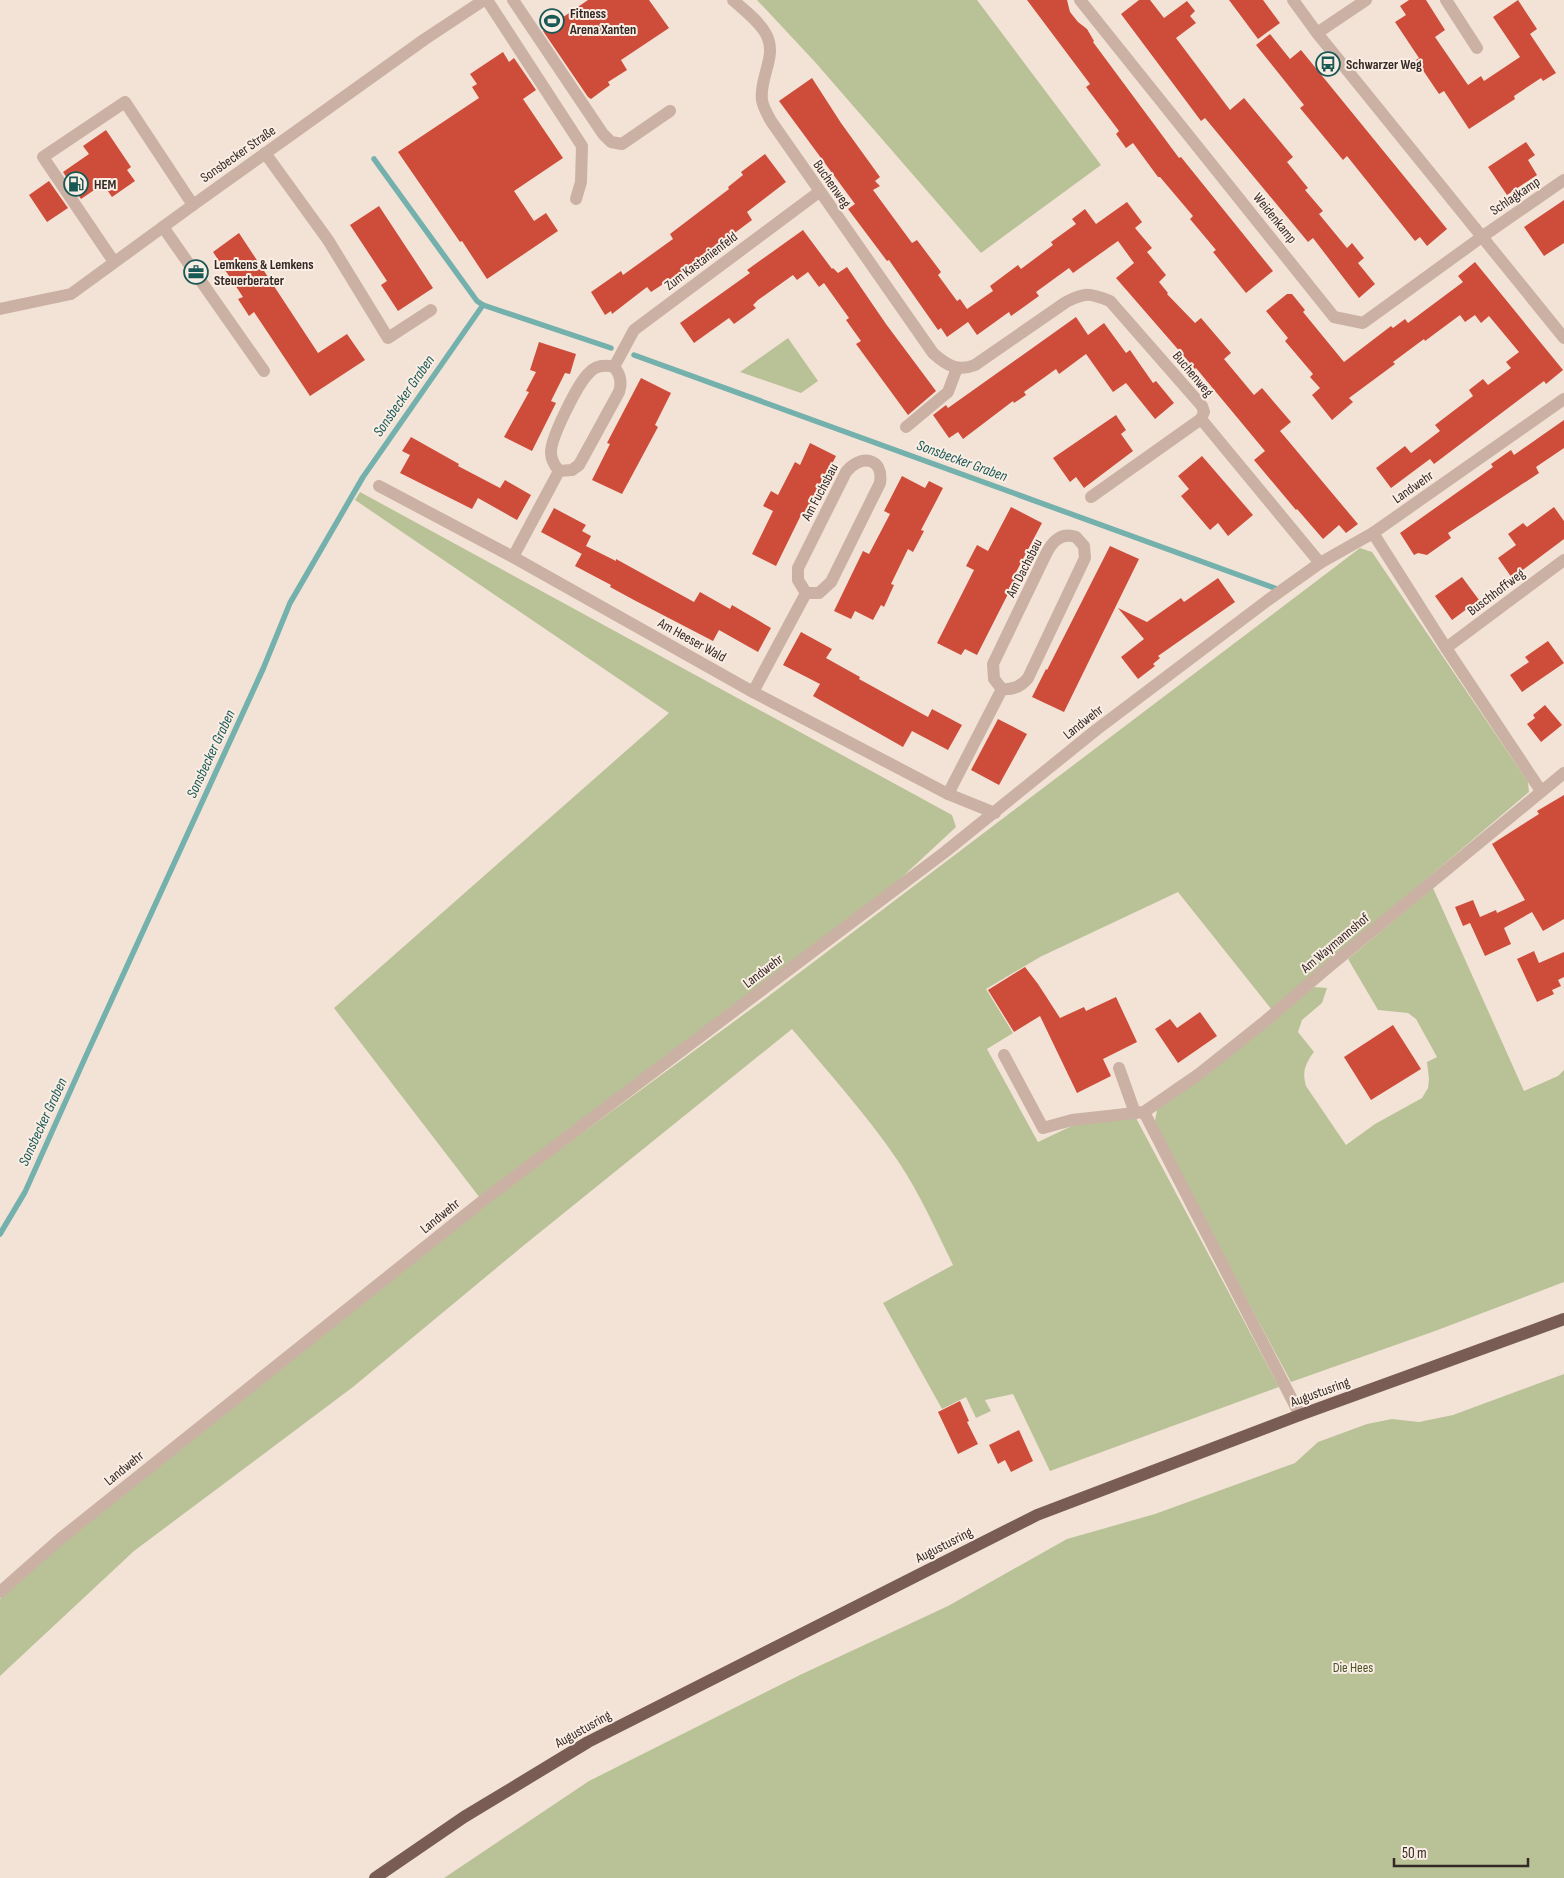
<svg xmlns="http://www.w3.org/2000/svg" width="1564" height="1878" font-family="'Sofia Sans Condensed',sans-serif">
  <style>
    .green { fill: #b9c297 }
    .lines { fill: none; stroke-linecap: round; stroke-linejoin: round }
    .stream { stroke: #74b1ad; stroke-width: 5.5 }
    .building { fill: #ce4d3a }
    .minor { stroke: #cbb1a3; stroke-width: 12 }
    .major { stroke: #795d55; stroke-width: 12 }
    .labels { text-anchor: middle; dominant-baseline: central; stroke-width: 4; stroke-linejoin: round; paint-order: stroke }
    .poi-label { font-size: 14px; font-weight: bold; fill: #352925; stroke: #faede4; text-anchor: start }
    .street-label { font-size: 14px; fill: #352925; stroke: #faede4 }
    .park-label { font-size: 14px; fill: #4a5528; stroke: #faede4 }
    .water-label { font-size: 15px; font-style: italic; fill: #185956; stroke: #faede4 }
  </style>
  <rect width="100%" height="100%" fill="#f3e3d7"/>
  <!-- green -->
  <g class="green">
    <path d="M 757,0 L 977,0 L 1101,165 L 981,253 L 815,62 Z"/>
    <path d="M 788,338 L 818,381 L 801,393 L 740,372 Z"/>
    <path d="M 360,492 L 952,815 L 956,827 L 899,880 L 480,1198 L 334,1008 L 669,713 L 355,500 Z"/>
    <path d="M 1360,548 L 1372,552 L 1528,782 L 1529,792 L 1272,1010 L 1178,892 L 1040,957 L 986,989 L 1013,1033 L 987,1049 L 1038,1142 L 1076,1124 L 1136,1118 L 1279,1387 L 1050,1471 L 1013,1394 L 985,1400 L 991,1411 L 976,1418 L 966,1397 L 942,1409 L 883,1303 L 953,1265 C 936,1230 920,1194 898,1161 C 866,1114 828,1072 792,1029 L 523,1246 L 353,1387 L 134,1551 L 0,1676 L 0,1599 L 67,1539 L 491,1200 L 766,998 Z"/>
    <path d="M 1433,888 L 1524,1091 L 1558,1076 L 1564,1070 L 1564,1282 L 1435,1331 L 1291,1382 L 1154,1126 L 1157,1110 L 1314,987 L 1327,988 L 1322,1003 L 1302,1020 L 1298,1032 L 1314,1052 C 1305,1064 1302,1072 1306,1086 L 1346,1145 L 1375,1124 L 1422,1098 L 1428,1088 L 1429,1079 L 1427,1062 L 1437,1057 L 1416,1019 L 1408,1013 L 1378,1010 L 1348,959 Z"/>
    <path d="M 1564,1374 L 1564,1878 L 444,1878 L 589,1781 L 802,1674 L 948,1606 L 1067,1539 L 1155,1514 L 1295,1463 L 1318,1442 L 1367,1424 L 1392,1419 L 1419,1422 L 1453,1415 Z"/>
  </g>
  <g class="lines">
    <!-- stream -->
    <g class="stream">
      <path d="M 374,159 L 477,301 L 483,305"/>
      <path d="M 634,355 L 1280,590"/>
      <path d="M 0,1234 L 25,1192 L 85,1058 L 263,669 L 290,603 L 363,477 L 483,305 L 611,348"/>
    </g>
  </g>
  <!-- building -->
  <g class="building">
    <path d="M 588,0 L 649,0 L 669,28 L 621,60 L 627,70 L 608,82 L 610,85 L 591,99 L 588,97 L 543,31 Z"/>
    <path d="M 1027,0 L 1067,0 L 1070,12 L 1078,22 L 1087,29 L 1094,41 L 1093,42 L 1179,158 L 1181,157 L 1273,271 L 1246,293 L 1213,252 L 1216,250 L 1190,219 L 1193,216 L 1160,177 L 1158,177 L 1133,143 L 1126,148 L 1116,134 L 1119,131 L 1086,87 L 1090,84 Z"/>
    <path d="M 1139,0 L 1150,0 L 1164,18 L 1187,1 L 1195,11 L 1190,16 L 1196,23 L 1176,38 L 1230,110 L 1244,98 L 1293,157 L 1287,162 L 1308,188 L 1305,190 L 1323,211 L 1319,214 L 1347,248 L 1352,243 L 1364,258 L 1358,263 L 1375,284 L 1359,298 L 1313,238 L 1308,242 L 1205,118 L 1201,121 L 1121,14 Z"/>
    <path d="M 1229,0 L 1263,0 L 1280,23 L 1258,39 Z"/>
    <path d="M 1409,0 L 1426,0 L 1445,30 L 1435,37 L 1468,85 L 1481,76 L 1484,81 L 1520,57 L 1493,17 L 1518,0 L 1537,29 L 1530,34 L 1556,73 L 1543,81 L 1541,78 L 1514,96 L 1515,99 L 1469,129 L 1444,91 L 1439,94 L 1416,60 L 1419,58 L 1395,22 L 1406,15 L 1400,6 Z"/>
    <path d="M 1270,34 L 1290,59 L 1301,50 L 1447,229 L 1427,246 L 1420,237 L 1415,241 L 1347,156 L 1343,160 L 1300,108 L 1304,105 L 1256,45 Z"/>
    <path d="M 503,52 L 509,62 L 514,58 L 536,90 L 523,99 L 563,158 L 514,191 L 534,221 L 546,213 L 558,231 L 487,279 L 462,241 L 460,242 L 398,152 L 479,98 L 472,87 L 477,84 L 470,74 Z"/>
    <path d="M 812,78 L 841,123 L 880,177 L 875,181 L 880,186 L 873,190 L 912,243 L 917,240 L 941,272 L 938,275 L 957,301 L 960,299 L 967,309 L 993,291 L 990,286 L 1018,265 L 1021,269 L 1053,245 L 1051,242 L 1076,224 L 1072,219 L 1085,209 L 1096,224 L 1127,202 L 1142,222 L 1135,228 L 1152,248 L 1147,252 L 1166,275 L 1159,282 L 1168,293 L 1167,294 L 1195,323 L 1201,318 L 1231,353 L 1224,359 L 1254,395 L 1262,388 L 1291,422 L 1280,431 L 1358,524 L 1346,533 L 1339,525 L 1323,539 L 1297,509 L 1296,510 L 1254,460 L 1265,451 L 1196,368 L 1195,369 L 1116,278 L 1134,263 L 1118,241 L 1073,273 L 1069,268 L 1036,292 L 1039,296 L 1011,316 L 1009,312 L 977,335 L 968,322 L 947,337 L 941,328 L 938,330 L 889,260 L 887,261 L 848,209 L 855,204 L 779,101 Z"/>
    <path d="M 106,130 L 131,167 L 127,170 L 135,181 L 112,197 L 103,184 L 81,199 L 63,172 L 89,154 L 83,146 Z"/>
    <path d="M 1526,142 L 1535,155 L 1528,160 L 1537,175 L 1507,195 L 1488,167 Z"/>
    <path d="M 765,154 L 786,182 L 747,212 L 752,220 L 692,265 L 651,292 L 647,287 L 612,314 L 611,311 L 605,315 L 591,292 L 621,271 L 623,275 L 673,239 L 670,234 L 729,189 L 728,187 L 743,175 L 741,172 Z"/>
    <path d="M 49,181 L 68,208 L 47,222 L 29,195 Z"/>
    <path d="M 1564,200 L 1564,243 L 1544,256 L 1524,227 Z"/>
    <path d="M 379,206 L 433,288 L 398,311 L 381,285 L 387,281 L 350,225 Z"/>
    <path d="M 803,230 L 832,269 L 833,268 L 838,273 L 847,267 L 886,324 L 936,391 L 908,415 L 856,344 L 861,341 L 846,320 L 849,318 L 824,283 L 819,287 L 808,272 L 797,280 L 793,275 L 758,300 L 753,305 L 756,308 L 734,324 L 729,318 L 694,343 L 680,323 L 750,273 L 747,270 Z"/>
    <path d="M 239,233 L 318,353 L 347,334 L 365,360 L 310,396 L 254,312 L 249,316 L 238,299 L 243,297 L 213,252 Z"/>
    <path d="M 1475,262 L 1563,370 L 1546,384 L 1544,381 L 1434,464 L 1430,459 L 1391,488 L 1376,468 L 1405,446 L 1411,453 L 1440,431 L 1435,425 L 1473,396 L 1469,390 L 1483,379 L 1488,385 L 1499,377 L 1511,368 L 1506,362 L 1519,352 L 1489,316 L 1481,323 L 1475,315 L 1465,322 L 1460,315 L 1425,341 L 1424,339 L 1393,362 L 1395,364 L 1349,398 L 1353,402 L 1332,420 L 1312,395 L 1320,388 L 1310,377 L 1313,374 L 1285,341 L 1288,338 L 1266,311 L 1287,294 L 1292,294 L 1305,310 L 1303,312 L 1344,362 L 1391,326 L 1393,328 L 1405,319 L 1408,323 L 1463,282 L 1458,276 Z"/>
    <path d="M 1076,317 L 1088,335 L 1104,323 L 1126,353 L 1130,350 L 1153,383 L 1156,381 L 1174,403 L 1155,419 L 1126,383 L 1113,392 L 1086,354 L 1059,374 L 1056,369 L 1024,392 L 1026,395 L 1014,403 L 1013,401 L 963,439 L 958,432 L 949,438 L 933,415 L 946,405 L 948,408 Z"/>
    <path d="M 539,342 L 576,354 L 570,374 L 565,373 L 551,401 L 556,403 L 532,451 L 504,437 L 529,392 L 526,391 L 536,372 L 530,370 Z"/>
    <path d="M 641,378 L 671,393 L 655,425 L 658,427 L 622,494 L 592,480 L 610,444 L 607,443 Z"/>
    <path d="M 1116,415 L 1126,430 L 1121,434 L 1133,451 L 1084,488 L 1076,477 L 1070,482 L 1053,458 Z"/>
    <path d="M 1564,420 L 1564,448 L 1536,467 L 1539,473 L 1448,533 L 1451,538 L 1427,555 L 1418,553 L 1414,555 L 1400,533 L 1493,467 L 1491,464 L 1511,450 L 1514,455 Z"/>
    <path d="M 411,437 L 459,464 L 458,466 L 500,488 L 505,480 L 531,495 L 517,520 L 478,498 L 472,509 L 400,473 L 410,455 L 402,451 Z"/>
    <path d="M 810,443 L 836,456 L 805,516 L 801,515 L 776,566 L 752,554 L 773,511 L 763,506 L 771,491 L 778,495 L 795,462 L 800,465 Z"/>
    <path d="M 1202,456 L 1253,515 L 1228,536 L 1218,523 L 1210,530 L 1181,496 L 1189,489 L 1178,476 Z"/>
    <path d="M 902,476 L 925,488 L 929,481 L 943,488 L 921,530 L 924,531 L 913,552 L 908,549 L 891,584 L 894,585 L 884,607 L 881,605 L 873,620 L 855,611 L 851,619 L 834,611 L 863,551 L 869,554 L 890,514 L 884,511 Z"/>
    <path d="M 1011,507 L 1042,523 L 1014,576 L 1018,578 L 1011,593 L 1009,592 L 977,655 L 965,649 L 961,655 L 937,643 L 974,570 L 966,566 L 977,545 L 988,551 Z"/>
    <path d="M 1554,507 L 1564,521 L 1564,539 L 1512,578 L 1498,558 L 1516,545 L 1508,534 L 1523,523 L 1527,527 Z"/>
    <path d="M 554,508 L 586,525 L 582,531 L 591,536 L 586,546 L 616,561 L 616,559 L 694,602 L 700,592 L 730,609 L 732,605 L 771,628 L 758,652 L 719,630 L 713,641 L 634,600 L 610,587 L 611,585 L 575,566 L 585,548 L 582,554 L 541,532 Z"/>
    <path d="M 1110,546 L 1139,559 L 1064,712 L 1032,697 L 1046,669 L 1047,670 Z"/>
    <path d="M 1462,577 L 1479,600 L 1452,620 L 1435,596 Z"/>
    <path d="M 1218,578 L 1235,602 L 1158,656 L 1160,658 L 1153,664 L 1155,666 L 1138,679 L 1121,657 L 1144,639 L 1118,608 L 1147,622 L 1181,598 L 1184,602 Z"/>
    <path d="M 801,632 L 832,649 L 826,658 L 860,677 L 859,679 L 928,717 L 932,709 L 962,725 L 948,750 L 912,731 L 903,747 L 813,696 L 820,684 L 783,665 Z"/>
    <path d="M 1548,641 L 1564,663 L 1522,692 L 1510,675 L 1529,662 L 1525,657 Z"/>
    <path d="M 1545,705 L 1562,725 L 1541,742 L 1527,724 L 1535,718 L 1533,715 Z"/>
    <path d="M 998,719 L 1027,734 L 999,785 L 971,770 Z"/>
    <path d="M 1564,795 L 1564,919 L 1543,931 L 1532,912 L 1504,928 L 1511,944 L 1485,956 L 1470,923 L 1463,926 L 1455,907 L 1473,900 L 1480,917 L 1496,910 L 1497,913 L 1525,900 L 1492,844 L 1539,814 L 1537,811 Z"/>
    <path d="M 1534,951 L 1539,963 L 1564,952 L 1564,977 L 1558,980 L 1561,986 L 1552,990 L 1554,994 L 1537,1002 L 1517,959 Z"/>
    <path d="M 1025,967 L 1038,984 L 1060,1018 L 1084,1007 L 1086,1011 L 1116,997 L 1137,1042 L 1103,1059 L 1111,1076 L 1077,1093 L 1040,1016 L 1014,1032 L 988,990 Z"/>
    <path d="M 1200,1012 L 1217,1036 L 1178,1063 L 1155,1029 L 1170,1019 L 1177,1028 Z"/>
    <path d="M 1393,1025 L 1421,1069 L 1371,1100 L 1344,1057 Z"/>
    <path d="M 960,1401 L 969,1421 L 967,1422 L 978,1444 L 958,1454 L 938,1412 Z"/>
    <path d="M 1019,1430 L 1033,1461 L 1011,1472 L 1005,1460 L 998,1464 L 989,1445 Z"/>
  </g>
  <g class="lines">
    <!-- minor -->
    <g class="minor">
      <path d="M 487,0 L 582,146 L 581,182 L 576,199"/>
      <path d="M 513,0 L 603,134 L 611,142 L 622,144 L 670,111"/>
      <path d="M 733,0 C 744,10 759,21 766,34 C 778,56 759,77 762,100 C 763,107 767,114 771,121 L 933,353 C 946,365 958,372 975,365 L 1066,302 C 1085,292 1090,293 1110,301 L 1202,406 L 1204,412 L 1201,419 L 1320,563"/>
      <path d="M 1080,0 L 1334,317 L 1363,323 L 1483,236 L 1564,180"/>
      <path d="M 1293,0 L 1317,33 L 1564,338"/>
      <path d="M 1446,0 L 1477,48"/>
      <path d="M 1317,33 L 1366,0"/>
      <path d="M 265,153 L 328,240 L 388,338 L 431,310"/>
      <path d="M 163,227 L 264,371"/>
      <path d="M 114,262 L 43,157 L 125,102 L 193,205"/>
      <path d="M 0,309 L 71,294 L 193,205 L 425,39 L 484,0"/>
      <path d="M 906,427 L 948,392 L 957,368"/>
      <path d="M 559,471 C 555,466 551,460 551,453 C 550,439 578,383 589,373 C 596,365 606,365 614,367"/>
      <path d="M 379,486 L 513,557 L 753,692 L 948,794 L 995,813"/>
      <path d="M 1091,497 L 1201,419"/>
      <path d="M 1373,533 L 1446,648 L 1541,791"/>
      <path d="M 513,557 L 559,471 L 572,470 L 579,465 L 619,392 C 622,383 621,375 614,367 L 634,330 L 819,192"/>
      <path d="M 1446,648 L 1564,560"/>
      <path d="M 753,692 L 806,593 L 819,593 L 831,582 L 880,483 C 884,457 860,454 846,472 L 798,568 L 798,580 L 806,593"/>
      <path d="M 948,794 L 1002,689 C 1013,690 1021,687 1028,678 L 1085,558 L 1084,546 L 1076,537 C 1061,532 1052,542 1046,554 L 993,664 L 994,679 L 1002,689"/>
      <path d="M 1004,1055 L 1043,1128 L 1072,1120 L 1144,1112 L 1199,1074 L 1263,1023 L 1325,970 L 1564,773"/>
      <path d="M 1119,1068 L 1135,1113"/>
      <path d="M 1144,1112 L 1300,1415"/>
      <path d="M 0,1592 L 60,1539 L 485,1199 L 945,852 L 1096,730 L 1268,600 L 1320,563 L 1373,533 L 1564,399"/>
    </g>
    <!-- major -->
    <path class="major" d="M 375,1878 L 464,1817 L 588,1742 L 1037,1515 L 1300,1415 L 1564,1319"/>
  </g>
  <!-- icons -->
  <defs>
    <g id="stadium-ring" transform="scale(1.25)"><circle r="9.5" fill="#faede4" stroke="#185956" stroke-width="1.5"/><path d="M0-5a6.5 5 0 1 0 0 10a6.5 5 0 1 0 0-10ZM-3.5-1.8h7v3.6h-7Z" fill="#185956"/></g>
    <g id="bus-ring" transform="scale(1.25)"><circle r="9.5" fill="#faede4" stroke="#185956" stroke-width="1.5"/><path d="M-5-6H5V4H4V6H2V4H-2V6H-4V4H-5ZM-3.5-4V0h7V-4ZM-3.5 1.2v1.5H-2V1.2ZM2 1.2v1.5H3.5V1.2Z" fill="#185956"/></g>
    <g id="fuel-ring" transform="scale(1.25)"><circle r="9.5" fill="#faede4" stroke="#185956" stroke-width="1.5"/><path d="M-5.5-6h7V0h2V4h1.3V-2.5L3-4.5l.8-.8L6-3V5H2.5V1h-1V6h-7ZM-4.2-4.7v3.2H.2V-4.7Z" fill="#185956"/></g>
    <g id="office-ring" transform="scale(1.25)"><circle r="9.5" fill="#faede4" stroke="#185956" stroke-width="1.5"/><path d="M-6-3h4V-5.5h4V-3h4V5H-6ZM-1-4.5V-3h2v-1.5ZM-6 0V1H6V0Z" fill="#185956"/></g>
  </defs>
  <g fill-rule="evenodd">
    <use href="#stadium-ring" x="552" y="21"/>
    <use href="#bus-ring" x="1328" y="64"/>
    <use href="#fuel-ring" x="76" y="184"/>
    <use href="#office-ring" x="196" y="272"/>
  </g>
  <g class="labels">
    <!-- poi labels -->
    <g class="poi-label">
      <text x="570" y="13">Fitness<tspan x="570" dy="16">Arena Xanten</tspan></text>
      <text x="1346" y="64">Schwarzer Weg</text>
      <text x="94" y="184">HEM</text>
      <text x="214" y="264">Lemkens &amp; Lemkens<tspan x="214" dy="16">Steuerberater</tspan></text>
    </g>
    <!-- street labels -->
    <g class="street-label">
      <text transform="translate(238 154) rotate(-35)">Sonsbecker Straße</text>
      <text transform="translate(832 184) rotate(55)">Buchenweg</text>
      <text transform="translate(1515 196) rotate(-34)">Schlagkamp</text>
      <text transform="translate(1275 218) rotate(51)">Weidenkamp</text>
      <text transform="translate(701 261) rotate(-37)">Zum Kastanienfeld</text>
      <text transform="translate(1193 374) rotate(50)">Buchenweg</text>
      <text transform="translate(1413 487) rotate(-35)">Landwehr</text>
      <text transform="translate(820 492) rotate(-62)">Am Fuchsbau</text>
      <text transform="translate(1024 568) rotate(-63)">Am Dachsbau</text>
      <text transform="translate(1496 592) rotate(-37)">Buschhoffweg</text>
      <text transform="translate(692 640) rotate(29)">Am Heeser Wald</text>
      <text transform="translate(1083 722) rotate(-38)">Landwehr</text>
      <text transform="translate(1335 943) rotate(-40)">Am Waymannshof</text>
      <text transform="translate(763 971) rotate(-37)">Landwehr</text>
      <text transform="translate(440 1216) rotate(-39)">Landwehr</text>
      <text transform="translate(1320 1392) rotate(-20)">Augustusring</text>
      <text transform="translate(124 1468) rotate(-39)">Landwehr</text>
      <text transform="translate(944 1545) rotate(-27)">Augustusring</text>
      <text transform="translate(583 1729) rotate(-29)">Augustusring</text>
    </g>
    <!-- park labels -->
    <g class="park-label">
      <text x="1353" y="1667">Die Hees</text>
    </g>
    <!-- water labels -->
    <g class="water-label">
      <text transform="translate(404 396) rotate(-55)">Sonsbecker Graben</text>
      <text transform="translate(962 461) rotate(20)">Sonsbecker Graben</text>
      <text transform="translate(211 754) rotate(-65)">Sonsbecker Graben</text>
      <text transform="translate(43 1122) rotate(-65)">Sonsbecker Graben</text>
    </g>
  </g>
  <!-- scale -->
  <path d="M1394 1858v8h134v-8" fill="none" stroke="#352925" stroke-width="2.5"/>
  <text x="1402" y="1858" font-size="15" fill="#352925" stroke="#faede4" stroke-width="4" paint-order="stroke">50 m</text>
</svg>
